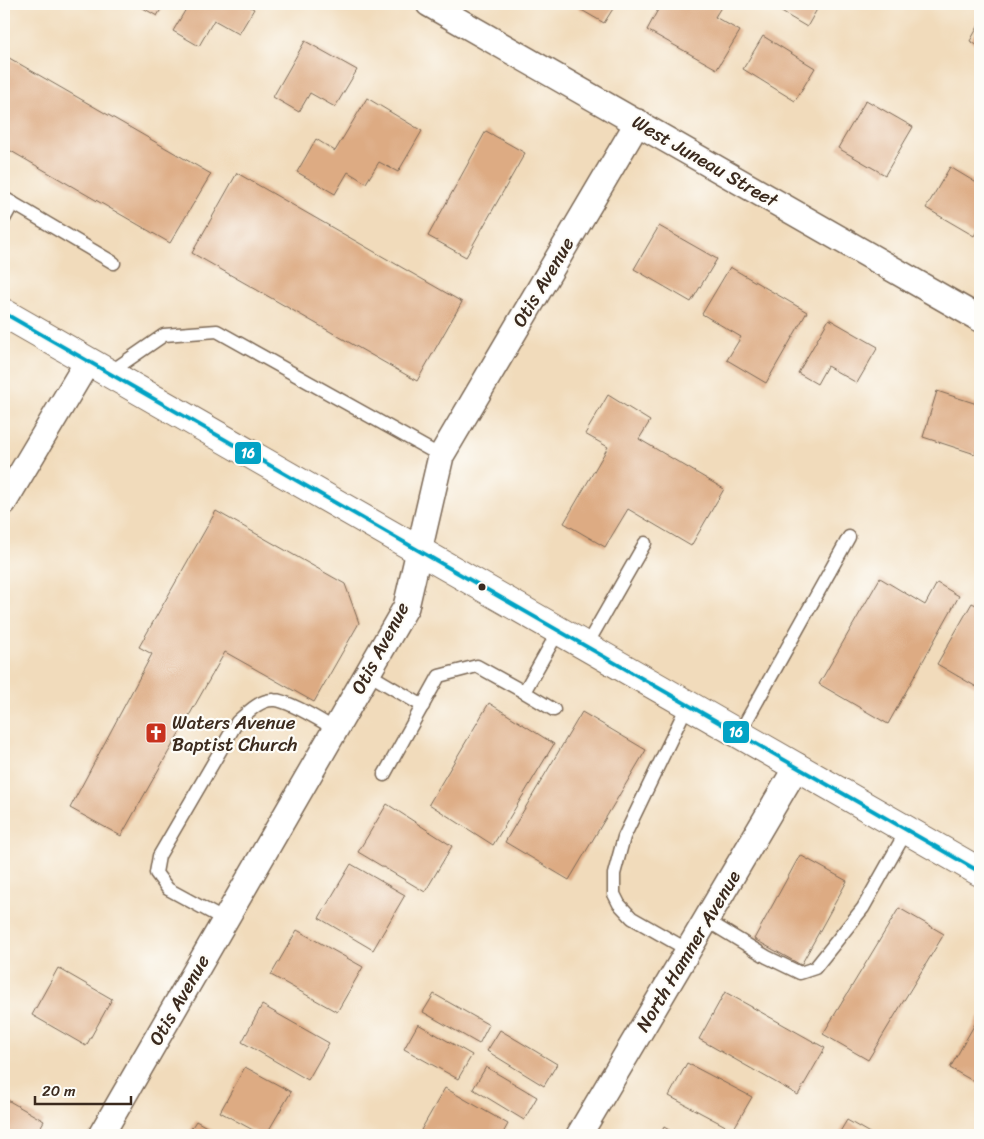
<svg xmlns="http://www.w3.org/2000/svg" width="984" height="1139" font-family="Sriracha,sans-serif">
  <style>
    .building { fill: #ddab83 }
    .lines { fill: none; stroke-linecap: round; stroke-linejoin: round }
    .lane-casing { stroke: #7b6855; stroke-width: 15 }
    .street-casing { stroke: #7b6855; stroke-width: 28 }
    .secondary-casing { stroke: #7b6855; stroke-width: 30 }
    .lane { stroke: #fff; stroke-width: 12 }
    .street { stroke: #fff; stroke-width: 25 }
    .secondary { stroke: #fff; stroke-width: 28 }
    .bus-1-casing { stroke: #fdfcf7; stroke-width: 8 }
    .bus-1 { stroke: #03a3c5; stroke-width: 4 }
    .bus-dot { fill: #3b2a1e; stroke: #fdfcf7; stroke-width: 2 }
    .labels { text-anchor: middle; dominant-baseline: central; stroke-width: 4.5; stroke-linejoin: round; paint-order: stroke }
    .street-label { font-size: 19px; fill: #3b2a1e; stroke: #fdfcf7 }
    .poi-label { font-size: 19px; fill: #3b2a1e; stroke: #fdfcf7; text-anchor: start }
    .line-badge { stroke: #fdfcf7; stroke-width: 2 }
    .badge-label { font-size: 14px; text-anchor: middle; font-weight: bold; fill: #fff }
  </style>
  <rect width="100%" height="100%" fill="#fdfcf7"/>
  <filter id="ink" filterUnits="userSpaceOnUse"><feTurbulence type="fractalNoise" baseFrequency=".02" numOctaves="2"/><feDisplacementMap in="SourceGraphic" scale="10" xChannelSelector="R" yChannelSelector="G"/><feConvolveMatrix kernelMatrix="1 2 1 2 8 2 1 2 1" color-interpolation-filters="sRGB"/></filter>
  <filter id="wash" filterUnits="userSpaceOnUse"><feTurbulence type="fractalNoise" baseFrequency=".0096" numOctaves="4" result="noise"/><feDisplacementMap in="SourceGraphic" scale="20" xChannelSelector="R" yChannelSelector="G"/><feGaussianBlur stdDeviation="1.12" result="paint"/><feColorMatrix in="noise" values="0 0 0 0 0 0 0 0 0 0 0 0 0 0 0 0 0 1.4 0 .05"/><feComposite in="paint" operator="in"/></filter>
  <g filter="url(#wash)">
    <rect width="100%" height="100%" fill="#f1dbbb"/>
    <g id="blocks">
      <!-- building -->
      <g class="building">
        <path d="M 136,4 L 164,4 L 157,16 Z"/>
        <path d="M 189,4 L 245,4 L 254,9 L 239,34 L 214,20 L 199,46 L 173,31 Z"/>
        <path d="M 571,4 L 616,4 L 604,23 Z"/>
        <path d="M 661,4 L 723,4 L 715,17 L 740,31 L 717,69 L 647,30 Z"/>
        <path d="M 775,4 L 820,4 L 807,27 L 773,7 Z"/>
        <path d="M 980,23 L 980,47 L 970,41 Z"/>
        <path d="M 763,36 L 815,68 L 795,101 L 743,69 Z"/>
        <path d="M 305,41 L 357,70 L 335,107 L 310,93 L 299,112 L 273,97 Z"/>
        <path d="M 4,55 L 211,174 L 170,243 L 4,147 Z"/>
        <path d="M 367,98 L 422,131 L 398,172 L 379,162 L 366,183 L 348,172 L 335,194 L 297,172 L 316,139 L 335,151 Z"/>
        <path d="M 866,100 L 913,127 L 885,175 L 838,148 Z"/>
        <path d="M 486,131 L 525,153 L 466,257 L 428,236 Z"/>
        <path d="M 950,167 L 980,185 L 980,225 L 974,236 L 926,208 Z"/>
        <path d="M 237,173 L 462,302 L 417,381 L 192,253 Z"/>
        <path d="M 659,226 L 717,259 L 691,302 L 634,269 Z"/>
        <path d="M 730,267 L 807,312 L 766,383 L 727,360 L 741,337 L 702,314 Z"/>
        <path d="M 829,319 L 878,347 L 857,383 L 827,366 L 817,384 L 798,373 Z"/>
        <path d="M 937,391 L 980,405 L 980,438 L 975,454 L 923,437 Z"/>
        <path d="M 608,395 L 650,421 L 639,439 L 724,489 L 691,546 L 628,509 L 605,547 L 564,523 L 608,447 L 585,434 Z"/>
        <path d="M 216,511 L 345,584 L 359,623 L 314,702 L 225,652 L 121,836 L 70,808 L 152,654 L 139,647 Z"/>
        <path d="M 880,578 L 925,605 L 937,583 L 959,596 L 888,724 L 819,684 Z"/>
        <path d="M 972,603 L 980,607 L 980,689 L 937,664 Z"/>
        <path d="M 489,703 L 554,744 L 493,845 L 429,804 Z"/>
        <path d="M 582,712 L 646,750 L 569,880 L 505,842 Z"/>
        <path d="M 387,804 L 452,846 L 425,892 L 358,852 Z"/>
        <path d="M 800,855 L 847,881 L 801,965 L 754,939 Z"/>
        <path d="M 351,864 L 405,895 L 373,950 L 319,918 Z"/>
        <path d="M 899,908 L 944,934 L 868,1060 L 823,1034 Z"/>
        <path d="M 297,930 L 363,967 L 337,1012 L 271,975 Z"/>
        <path d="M 58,968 L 112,999 L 86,1046 L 32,1015 Z"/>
        <path d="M 725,992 L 825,1048 L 798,1095 L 699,1039 Z"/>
        <path d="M 434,994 L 489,1025 L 479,1044 L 423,1012 Z"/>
        <path d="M 262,1005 L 329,1043 L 308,1080 L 242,1042 Z"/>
        <path d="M 980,1015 L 980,1085 L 950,1068 Z"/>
        <path d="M 418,1024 L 472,1055 L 458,1079 L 404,1049 Z"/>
        <path d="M 500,1030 L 557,1064 L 544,1086 L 487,1051 Z"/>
        <path d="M 687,1063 L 752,1097 L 733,1130 L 669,1096 Z"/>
        <path d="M 245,1067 L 291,1092 L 266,1135 L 262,1135 L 220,1112 Z"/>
        <path d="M 486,1067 L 537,1097 L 524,1120 L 473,1089 Z"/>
        <path d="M 445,1088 L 508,1124 L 502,1135 L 430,1135 L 421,1130 Z"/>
        <path d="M 4,1098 L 44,1121 L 36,1135 L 4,1135 Z"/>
        <path d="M 847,1120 L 873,1135 L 838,1135 Z"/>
        <path d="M 196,1121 L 221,1135 L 187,1135 Z"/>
        <path d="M 664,1127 L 678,1135 L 660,1135 Z"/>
      </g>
    </g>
  </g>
  <g filter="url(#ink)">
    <use href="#blocks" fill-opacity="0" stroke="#7b6855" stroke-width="1"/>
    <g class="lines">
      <!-- lane casing -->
      <g class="lane-casing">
        <g id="lane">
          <path d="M 4,198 L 114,263"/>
          <path d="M 4,219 L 13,203"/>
          <path d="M 109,373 L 164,335 L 217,331 L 441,456"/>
          <path d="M 586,646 L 645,543"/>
          <path d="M 367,673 L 423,706"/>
          <path d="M 524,692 L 554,710"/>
          <path d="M 688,704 L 624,837 L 614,874 L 614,894 L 619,904 L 632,918 L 688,950"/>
          <path d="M 739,734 L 849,537"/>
          <path d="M 384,775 L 439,676 L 477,666 L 524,692 L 559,630"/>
          <path d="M 225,920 L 168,889 L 156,873 L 159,856 L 237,722 C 247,713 260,699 274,700 C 288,700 321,721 335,729"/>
          <path d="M 706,920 L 767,957 L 800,973 L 815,968 L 863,908 L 907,830"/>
        </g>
      </g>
      <!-- street casing -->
      <g class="street-casing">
        <g id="street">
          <path d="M 429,4 L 980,319"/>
          <path d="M 4,502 L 88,361"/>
          <path d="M 101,1135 L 406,607 L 441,456 L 638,122"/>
          <path d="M 579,1135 L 797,766"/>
        </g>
      </g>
      <!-- secondary casing -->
      <g class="secondary-casing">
        <path id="secondary" d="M 4,313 L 980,872"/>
      </g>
      <!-- lane -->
      <use href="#lane" class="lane"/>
      <!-- street -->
      <use href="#street" class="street"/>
      <!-- secondary -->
      <use href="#secondary" class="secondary"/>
      <!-- bus-1 casing -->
      <g class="bus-1-casing">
        <path id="bus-1" d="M 4,313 L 980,872"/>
      </g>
      <!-- bus-1 -->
      <use href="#bus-1" class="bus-1"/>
    </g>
  </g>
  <!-- icons -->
  <defs>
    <g id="church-square" transform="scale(1.125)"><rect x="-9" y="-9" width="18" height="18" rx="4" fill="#c8321e" stroke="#fdfcf7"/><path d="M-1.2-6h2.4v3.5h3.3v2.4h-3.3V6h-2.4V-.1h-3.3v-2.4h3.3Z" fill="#fff"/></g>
  </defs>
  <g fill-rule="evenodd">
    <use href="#church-square" x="156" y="733"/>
  </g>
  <!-- markers -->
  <circle class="bus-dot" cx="482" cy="587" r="4.5"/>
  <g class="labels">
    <!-- street labels -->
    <g class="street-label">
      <text transform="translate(705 161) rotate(30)">West Juneau Street</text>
      <text transform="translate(543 282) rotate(-59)">Otis Avenue</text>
      <text transform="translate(380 648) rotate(-62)">Otis Avenue</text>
      <text transform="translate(688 951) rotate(-59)">North Hamner Avenue</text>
      <text transform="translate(179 1000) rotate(-60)">Otis Avenue</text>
    </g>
    <!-- poi labels -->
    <g class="poi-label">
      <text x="172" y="722">Waters Avenue<tspan x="172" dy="22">Baptist Church</tspan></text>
    </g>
  </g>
  <g class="line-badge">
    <rect x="234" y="441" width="28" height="24" rx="5" fill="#03a3c5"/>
    <rect x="722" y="720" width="28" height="24" rx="5" fill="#03a3c5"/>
  </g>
  <g class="badge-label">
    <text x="248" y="458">16</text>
    <text x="736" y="737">16</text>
  </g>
  <!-- margin -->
  <rect width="984" height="1139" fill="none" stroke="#fdfcf7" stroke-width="20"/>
  <!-- scale -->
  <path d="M35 1096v8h96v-8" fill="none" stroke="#3b2a1e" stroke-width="2.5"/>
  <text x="42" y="1096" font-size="15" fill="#3b2a1e" stroke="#fdfcf7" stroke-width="4" paint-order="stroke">20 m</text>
</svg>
